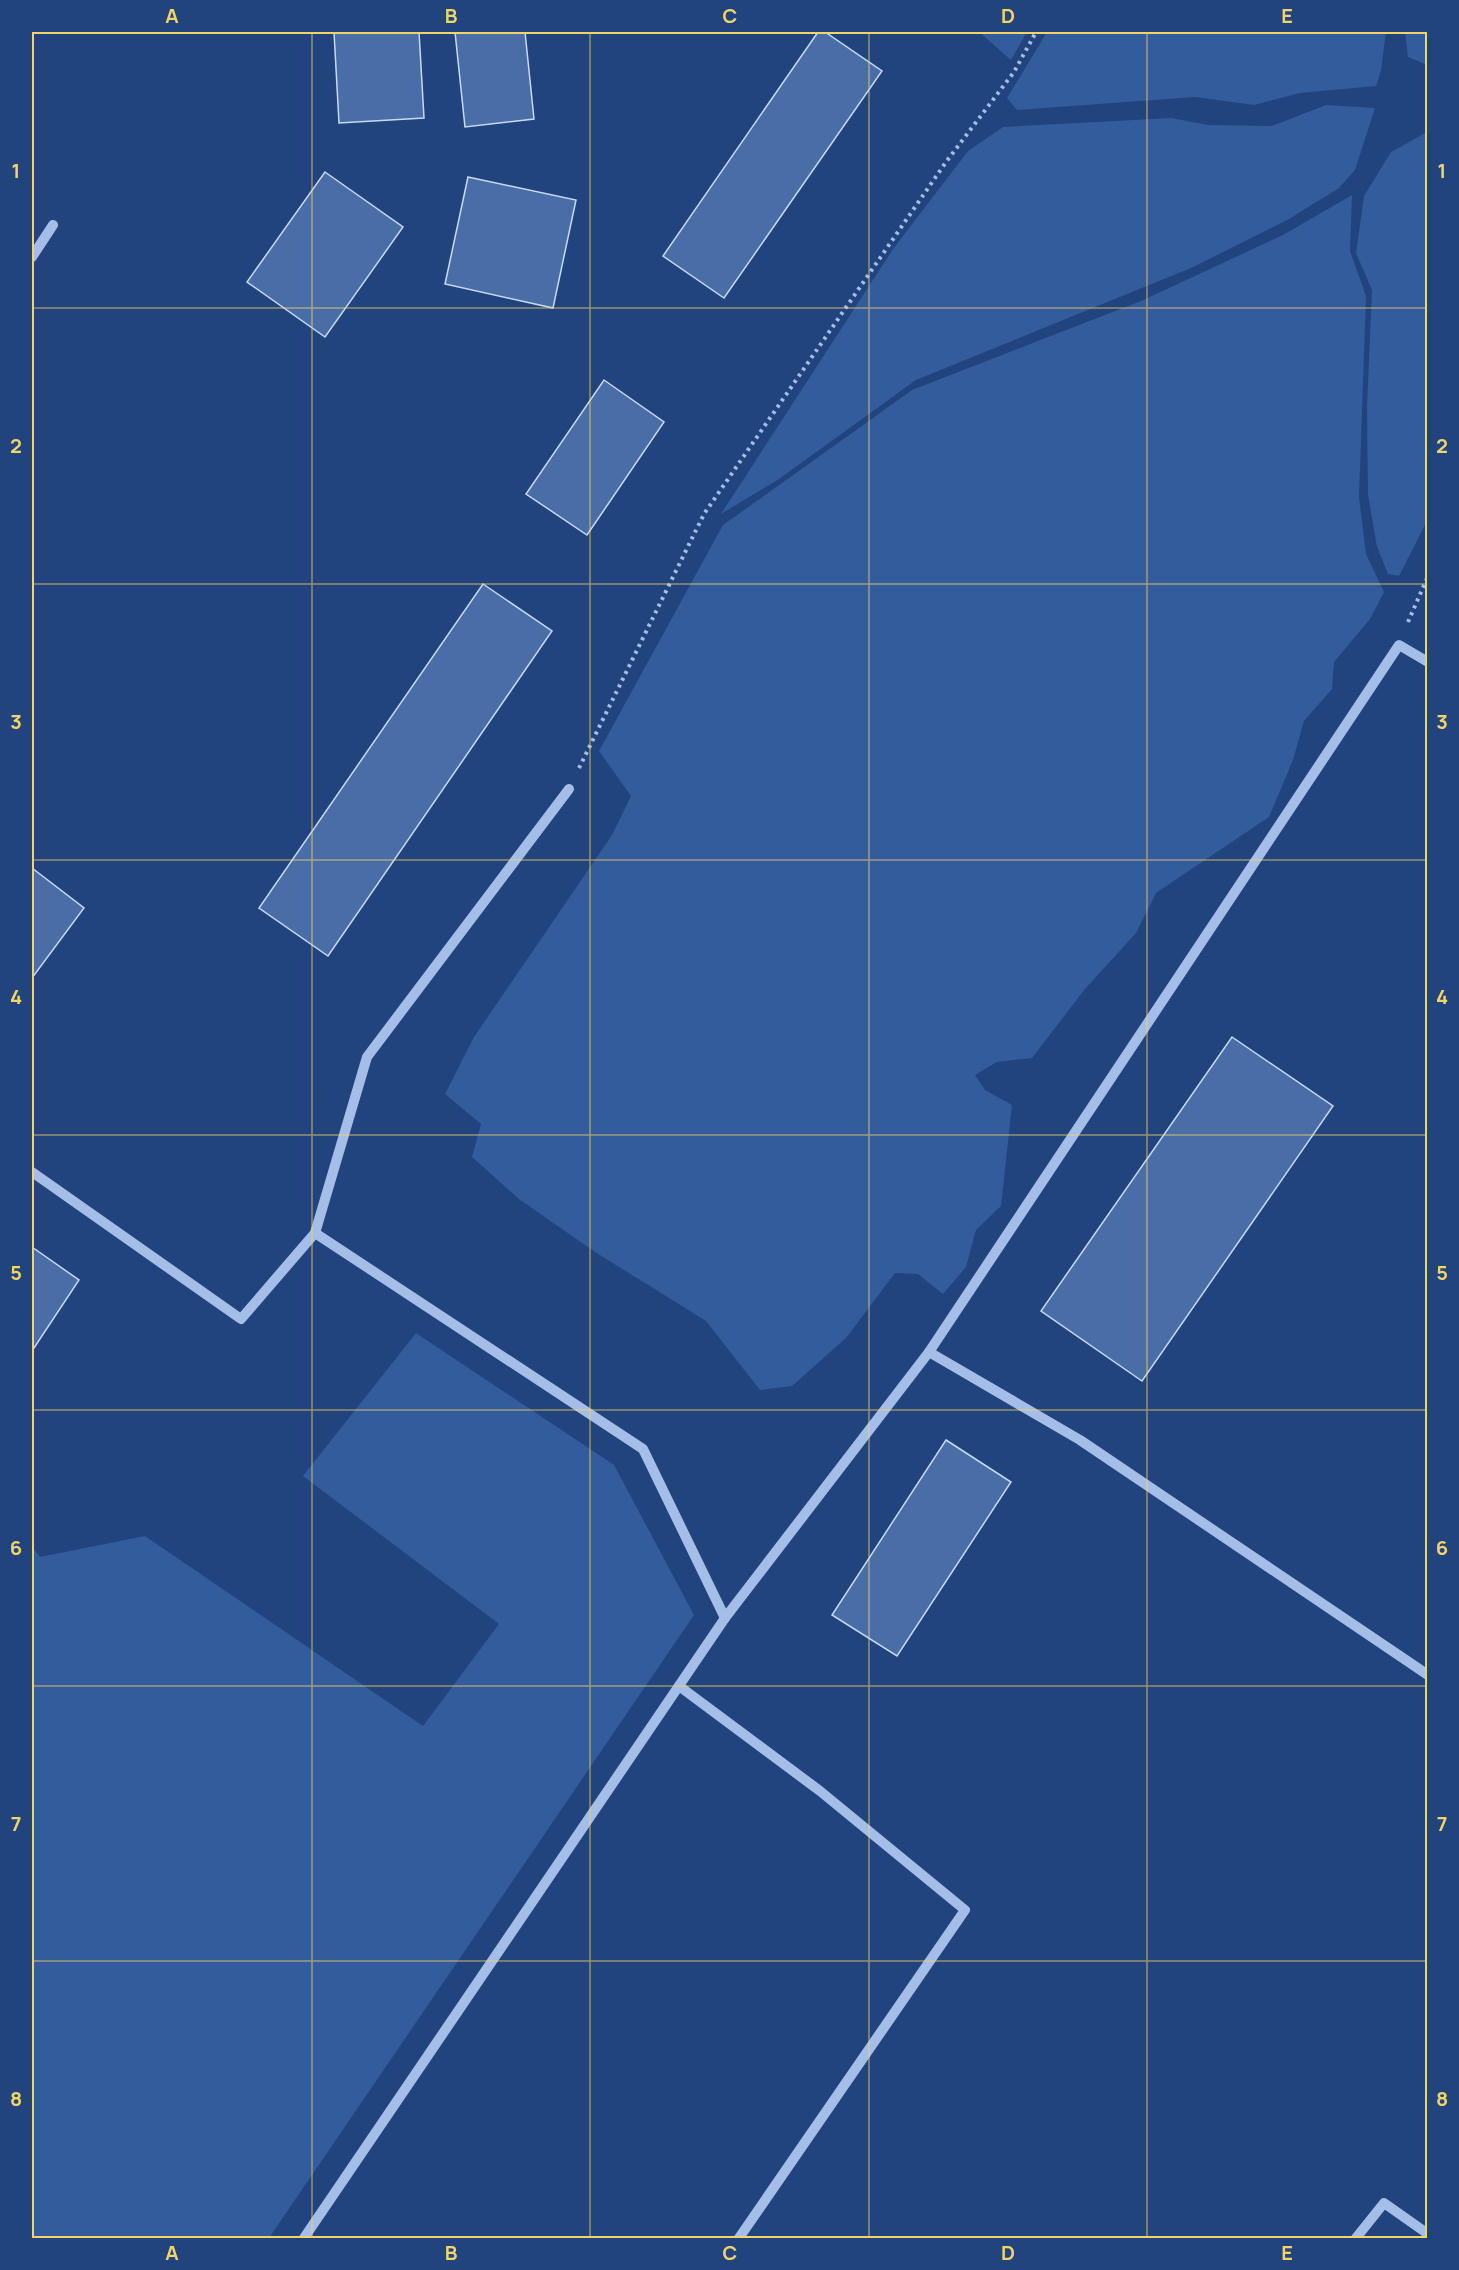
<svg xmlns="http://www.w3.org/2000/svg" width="1459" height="2270" font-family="Manrope,sans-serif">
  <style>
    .green { fill: #335c9c }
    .building { fill: #496da7; stroke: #c8daf5; stroke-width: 1.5 }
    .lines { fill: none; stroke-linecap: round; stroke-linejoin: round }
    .path { stroke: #a5bee7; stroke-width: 4; stroke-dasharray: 3 4.5; stroke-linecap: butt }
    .minor { stroke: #a5bee7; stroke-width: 10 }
    .grid { fill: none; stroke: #f4d466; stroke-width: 1.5; stroke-opacity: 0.55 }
    .neatline { fill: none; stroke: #f4d466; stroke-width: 2 }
    .grid-label { font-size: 20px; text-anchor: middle; font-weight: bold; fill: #f4d466 }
  </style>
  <rect width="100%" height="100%" fill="#21437e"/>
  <!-- green -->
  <g class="green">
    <path d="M 979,32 L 1027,32 L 1011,60 Z"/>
    <path d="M 1047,32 L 1386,32 L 1381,71 L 1376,86 L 1300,93 L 1254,105 L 1195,97 L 1017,110 L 1007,98 Z"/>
    <path d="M 1405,32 L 1427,32 L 1427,65 L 1408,57 Z"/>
    <path d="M 1326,105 L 1375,108 L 1355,170 L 1339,188 L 1289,219 L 1191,268 L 916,380 L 779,479 L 721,514 L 893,249 L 968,151 L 1003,127 L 1171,118 L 1208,125 L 1272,126 Z"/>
    <path d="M 1427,132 L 1427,521 L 1399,576 L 1388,574 L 1377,547 L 1368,495 L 1367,406 L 1372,290 L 1356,253 L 1364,196 L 1391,152 Z"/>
    <path d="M 1352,195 L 1350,251 L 1366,296 L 1359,497 L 1366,554 L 1384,592 L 1370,619 L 1334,662 L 1332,689 L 1304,721 L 1293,760 L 1269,817 L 1156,893 L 1136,933 L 1085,989 L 1032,1058 L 997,1062 L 975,1075 L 985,1090 L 1012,1105 L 1001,1206 L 976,1230 L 966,1267 L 943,1294 L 918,1274 L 895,1273 L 846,1338 L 792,1386 L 760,1390 L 706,1321 L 595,1252 L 519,1199 L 472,1157 L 481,1124 L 445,1094 L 474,1037 L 612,835 L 631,796 L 599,751 L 723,525 L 912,390 L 1141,301 L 1283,235 Z"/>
    <path d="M 416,1333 L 614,1465 L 694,1615 L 269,2238 L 32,2238 L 32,1546 L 40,1557 L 145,1536 L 423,1726 L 499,1624 L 303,1476 Z"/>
  </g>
  <!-- building -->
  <g class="building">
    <path d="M 334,32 L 419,32 L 424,118 L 339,123 Z"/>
    <path d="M 455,32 L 525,32 L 534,119 L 465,127 Z"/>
    <path d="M 818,32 L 825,32 L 882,71 L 724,298 L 663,256 Z"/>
    <path d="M 325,172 L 403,227 L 325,337 L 247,282 Z"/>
    <path d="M 468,177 L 576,200 L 553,308 L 445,284 Z"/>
    <path d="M 604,380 L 664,422 L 587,535 L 526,494 Z"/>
    <path d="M 483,584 L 552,631 L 328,956 L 259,908 Z"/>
    <path d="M 32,868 L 84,908 L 32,978 Z"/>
    <path d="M 1232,1037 L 1333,1106 L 1142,1381 L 1041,1311 Z"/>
    <path d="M 32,1247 L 79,1280 L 32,1351 Z"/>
    <path d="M 946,1440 L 1011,1482 L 897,1656 L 832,1615 Z"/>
  </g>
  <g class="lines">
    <!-- path -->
    <g class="path">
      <path d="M 1408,622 L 1428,576"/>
      <path d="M 579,768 L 704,514 L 946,162 L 1014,72 L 1036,32"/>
    </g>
    <!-- minor -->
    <g class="minor">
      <path d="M 32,257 L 53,225"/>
      <path d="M 32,1172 L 241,1319 L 315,1233 L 643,1449 L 725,1618"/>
      <path d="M 315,1233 L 367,1057 L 569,789"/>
      <path d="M 929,1352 L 1080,1440 L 1428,1675"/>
      <path d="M 679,1686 L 820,1791 L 965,1910 L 739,2238"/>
      <path d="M 304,2238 L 725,1618 L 929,1352 L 1399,645 L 1428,662"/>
      <path d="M 1356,2238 L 1384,2203 L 1428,2234"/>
    </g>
  </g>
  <!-- grid -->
  <path class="grid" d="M 312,32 L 312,2238M 590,32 L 590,2238M 869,32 L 869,2238M 1147,32 L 1147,2238M 32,308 L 1428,308M 32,584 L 1428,584M 32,860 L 1428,860M 32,1135 L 1428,1135M 32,1410 L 1428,1410M 32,1686 L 1428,1686M 32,1961 L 1428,1961"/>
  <!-- border -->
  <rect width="1459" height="2270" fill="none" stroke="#21437e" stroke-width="66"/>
  <rect x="33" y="33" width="1393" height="2204" class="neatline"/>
  <g class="grid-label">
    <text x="172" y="23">A</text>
    <text x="451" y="23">B</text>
    <text x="730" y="23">C</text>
    <text x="1008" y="23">D</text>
    <text x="1287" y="23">E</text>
    <text x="16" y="178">1</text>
    <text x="1442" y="178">1</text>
    <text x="16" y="453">2</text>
    <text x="1442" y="453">2</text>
    <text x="16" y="729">3</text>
    <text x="1442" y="729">3</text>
    <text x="16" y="1004">4</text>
    <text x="1442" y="1004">4</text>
    <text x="16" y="1280">5</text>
    <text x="1442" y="1280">5</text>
    <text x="16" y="1555">6</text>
    <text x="1442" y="1555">6</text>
    <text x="16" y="1831">7</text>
    <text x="1442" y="1831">7</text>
    <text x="16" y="2106">8</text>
    <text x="1442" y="2106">8</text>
    <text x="172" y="2260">A</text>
    <text x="451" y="2260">B</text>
    <text x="730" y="2260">C</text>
    <text x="1008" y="2260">D</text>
    <text x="1287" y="2260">E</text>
  </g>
</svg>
